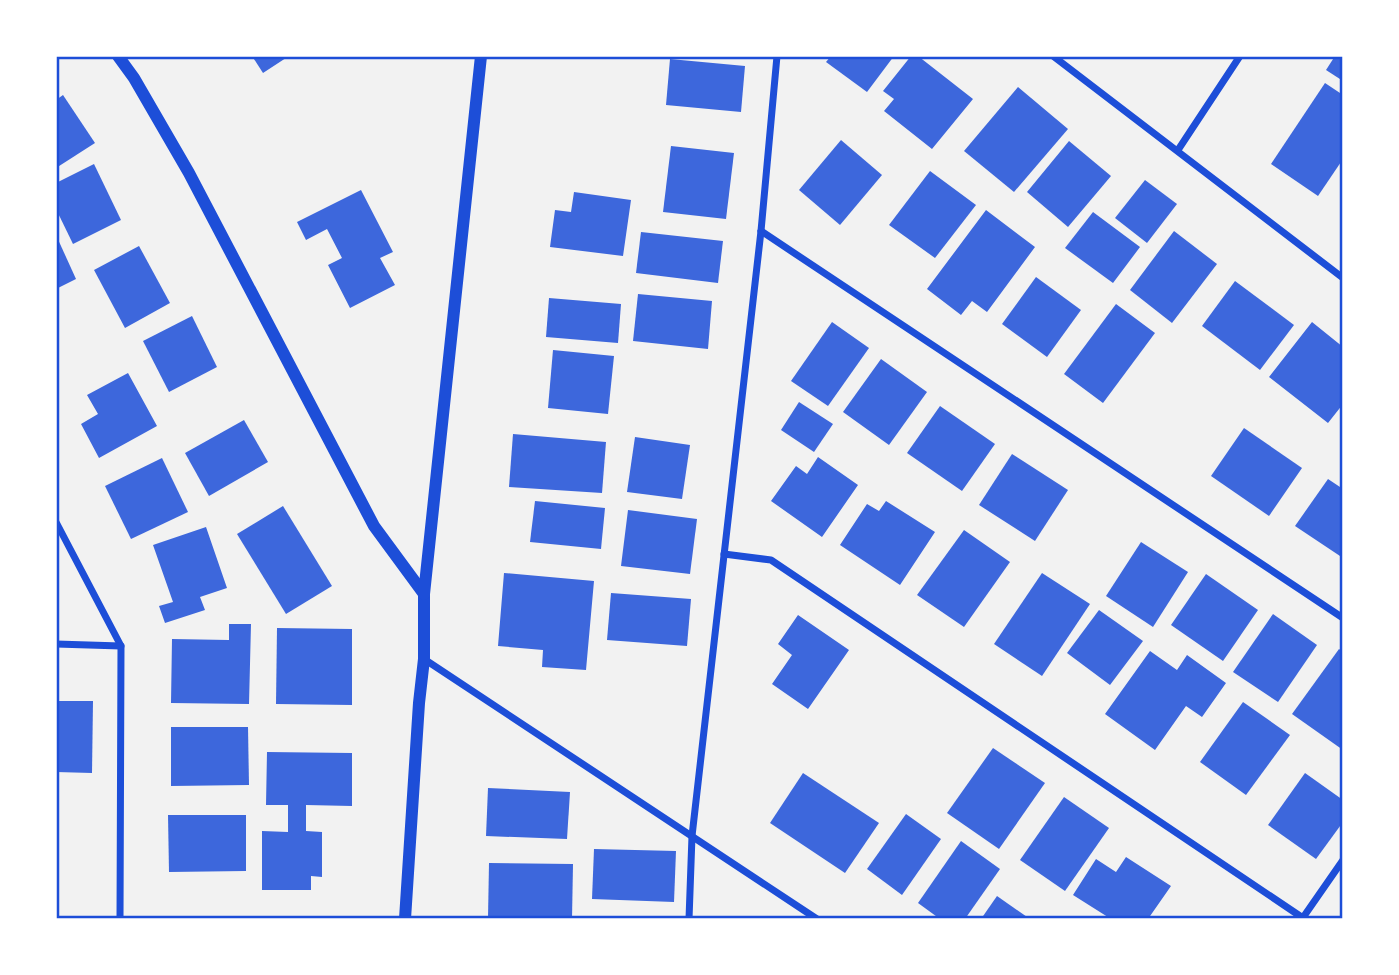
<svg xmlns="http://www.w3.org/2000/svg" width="1399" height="975" font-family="Quicksand,sans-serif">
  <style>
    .building { fill: #3d67dc }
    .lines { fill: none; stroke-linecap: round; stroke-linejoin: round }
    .minor { stroke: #1d4ed8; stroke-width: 7 }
    .tertiary { stroke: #1d4ed8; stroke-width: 12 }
    .neatline { fill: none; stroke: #1d4ed8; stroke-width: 2.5 }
  </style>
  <rect width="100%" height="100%" fill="#f2f2f2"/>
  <!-- building -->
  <g class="building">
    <path d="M 252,56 L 289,56 L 263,73 Z"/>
    <path d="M 831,56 L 894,56 L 867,92 L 826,62 Z"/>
    <path d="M 911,56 L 918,56 L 973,99 L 932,149 L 884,111 L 894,99 L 883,91 Z"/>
    <path d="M 1335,56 L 1343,56 L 1343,81 L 1326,70 Z"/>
    <path d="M 670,59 L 745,66 L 741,112 L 666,105 Z"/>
    <path d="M 1325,83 L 1343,95 L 1343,159 L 1318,196 L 1271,164 Z"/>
    <path d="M 1018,87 L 1068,129 L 1014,192 L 964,151 Z"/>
    <path d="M 63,95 L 95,143 L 56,168 L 56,100 Z"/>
    <path d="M 841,140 L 882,175 L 840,225 L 799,190 Z"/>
    <path d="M 1069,141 L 1111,176 L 1068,227 L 1027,192 Z"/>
    <path d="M 671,146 L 734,153 L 726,219 L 663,212 Z"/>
    <path d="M 94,164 L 121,220 L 73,244 L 56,209 L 56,183 Z"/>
    <path d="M 930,171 L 976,205 L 935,258 L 889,225 Z"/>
    <path d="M 1145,180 L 1177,204 L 1147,243 L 1115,218 Z"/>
    <path d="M 361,190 L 393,252 L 380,258 L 395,285 L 350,308 L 328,265 L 342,258 L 327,229 L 306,240 L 297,222 Z"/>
    <path d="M 574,192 L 631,200 L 623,256 L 550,247 L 555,210 L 571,212 Z"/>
    <path d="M 986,210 L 1035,247 L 987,312 L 972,301 L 961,315 L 927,289 Z"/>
    <path d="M 1093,212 L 1140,247 L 1113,283 L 1065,248 Z"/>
    <path d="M 1174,231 L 1217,264 L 1172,323 L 1130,290 Z"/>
    <path d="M 641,232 L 723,241 L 718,283 L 636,273 Z"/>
    <path d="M 56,235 L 76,279 L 56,289 Z"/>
    <path d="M 139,246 L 170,303 L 125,328 L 94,270 Z"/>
    <path d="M 1036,277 L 1081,310 L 1047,357 L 1002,324 Z"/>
    <path d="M 1235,281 L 1294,325 L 1260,370 L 1202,326 Z"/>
    <path d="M 638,294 L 712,301 L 708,349 L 633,341 Z"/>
    <path d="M 549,298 L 621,304 L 618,343 L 546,337 Z"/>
    <path d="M 1116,304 L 1155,333 L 1103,403 L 1064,374 Z"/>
    <path d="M 192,316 L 217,367 L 169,392 L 143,341 Z"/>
    <path d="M 832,322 L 869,348 L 828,406 L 791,381 Z"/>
    <path d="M 1312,322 L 1343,347 L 1343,363 L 1340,367 L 1343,370 L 1343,404 L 1328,423 L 1269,377 Z"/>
    <path d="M 553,350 L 614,356 L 608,414 L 548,408 Z"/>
    <path d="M 881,359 L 927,392 L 889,445 L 843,412 Z"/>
    <path d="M 128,373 L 157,426 L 99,458 L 81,424 L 98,414 L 87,395 Z"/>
    <path d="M 799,402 L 833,424 L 814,452 L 781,430 Z"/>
    <path d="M 940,406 L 995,444 L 962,491 L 907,453 Z"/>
    <path d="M 244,420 L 268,462 L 209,496 L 185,453 Z"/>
    <path d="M 1244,428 L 1302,468 L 1269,516 L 1211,476 Z"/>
    <path d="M 513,434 L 606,442 L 602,493 L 509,487 Z"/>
    <path d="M 635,437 L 690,445 L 682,499 L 627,492 Z"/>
    <path d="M 1012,454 L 1068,490 L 1035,541 L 979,505 Z"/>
    <path d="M 818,457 L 858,485 L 822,537 L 771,501 L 796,466 L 807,474 Z"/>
    <path d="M 162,458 L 188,512 L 131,539 L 105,486 Z"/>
    <path d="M 1328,479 L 1343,489 L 1343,558 L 1295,526 Z"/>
    <path d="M 535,501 L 605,508 L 601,549 L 530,542 Z"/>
    <path d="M 886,501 L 935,532 L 900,585 L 840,545 L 867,504 L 879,511 Z"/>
    <path d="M 283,506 L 332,586 L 286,614 L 237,534 Z"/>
    <path d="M 628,510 L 697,519 L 690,574 L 621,566 Z"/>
    <path d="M 206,527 L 227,588 L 200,597 L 205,610 L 165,623 L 159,606 L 173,602 L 153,545 Z"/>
    <path d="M 964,530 L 1010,562 L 964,627 L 917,595 Z"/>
    <path d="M 1141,542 L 1188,572 L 1153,627 L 1106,596 Z"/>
    <path d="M 504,573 L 594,581 L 586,670 L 542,667 L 543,650 L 498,646 Z"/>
    <path d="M 1042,573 L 1090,604 L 1042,676 L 994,644 Z"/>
    <path d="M 1206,574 L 1258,610 L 1223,661 L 1171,625 Z"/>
    <path d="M 611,593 L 691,599 L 687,646 L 607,640 Z"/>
    <path d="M 1099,610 L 1143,641 L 1110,685 L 1067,653 Z"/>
    <path d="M 1273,614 L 1317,645 L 1278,702 L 1233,672 Z"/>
    <path d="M 798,615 L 849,650 L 808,709 L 772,684 L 792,655 L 778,644 Z"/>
    <path d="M 229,624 L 251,624 L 249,704 L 171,703 L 172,639 L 229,640 Z"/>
    <path d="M 277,628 L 352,629 L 352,705 L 276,704 Z"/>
    <path d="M 1339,649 L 1343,652 L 1343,750 L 1292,714 Z"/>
    <path d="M 1150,651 L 1177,670 L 1187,655 L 1226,683 L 1202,717 L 1186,706 L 1155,750 L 1105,714 Z"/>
    <path d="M 56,701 L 93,701 L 92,773 L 56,772 Z"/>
    <path d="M 1243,702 L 1290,735 L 1246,795 L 1200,762 Z"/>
    <path d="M 171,727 L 248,727 L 249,785 L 171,786 Z"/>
    <path d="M 993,748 L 1045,783 L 999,849 L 947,813 Z"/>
    <path d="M 267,752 L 352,753 L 352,806 L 306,805 L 306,831 L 322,832 L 322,877 L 311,876 L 311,890 L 262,890 L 262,831 L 288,832 L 288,805 L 266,805 Z"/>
    <path d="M 803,773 L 879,823 L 845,873 L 770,823 Z"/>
    <path d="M 1305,773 L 1343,800 L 1343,822 L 1316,859 L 1268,825 Z"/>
    <path d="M 488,788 L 570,792 L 567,839 L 486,836 Z"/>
    <path d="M 1064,797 L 1109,828 L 1065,891 L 1020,860 Z"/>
    <path d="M 906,814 L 941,839 L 902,895 L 867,869 Z"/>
    <path d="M 168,815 L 246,815 L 246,871 L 169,872 Z"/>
    <path d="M 961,841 L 1000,869 L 965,919 L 940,919 L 918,903 Z"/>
    <path d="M 594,849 L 676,851 L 674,902 L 592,899 Z"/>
    <path d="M 1126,857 L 1171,886 L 1148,919 L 1111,919 L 1073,895 L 1096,859 L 1116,872 Z"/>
    <path d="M 489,863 L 573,864 L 572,919 L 488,918 Z"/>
    <path d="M 997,896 L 1030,919 L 981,919 Z"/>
  </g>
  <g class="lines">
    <!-- minor -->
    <g class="minor">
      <path d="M 1053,56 L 1343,278"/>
      <path d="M 1178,150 L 1240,56"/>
      <path d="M 761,231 L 1343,618"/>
      <path d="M 56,522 L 121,646 L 120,919"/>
      <path d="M 724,554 L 771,560 L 1303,918"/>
      <path d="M 56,644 L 121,646"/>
      <path d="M 424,659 L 817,919"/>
      <path d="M 689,919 L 692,836 L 761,231 L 777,56"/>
      <path d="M 1302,919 L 1343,860"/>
    </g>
    <!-- tertiary -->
    <g class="tertiary">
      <path d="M 118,56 L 134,78 L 189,173 L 374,526 L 424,594 L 424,659 L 419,703 L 405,919"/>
      <path d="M 424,594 L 481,56"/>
    </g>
  </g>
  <!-- border -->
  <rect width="1399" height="975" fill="none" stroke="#ffffff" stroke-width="116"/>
  <rect x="58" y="58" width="1283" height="859" class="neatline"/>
</svg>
